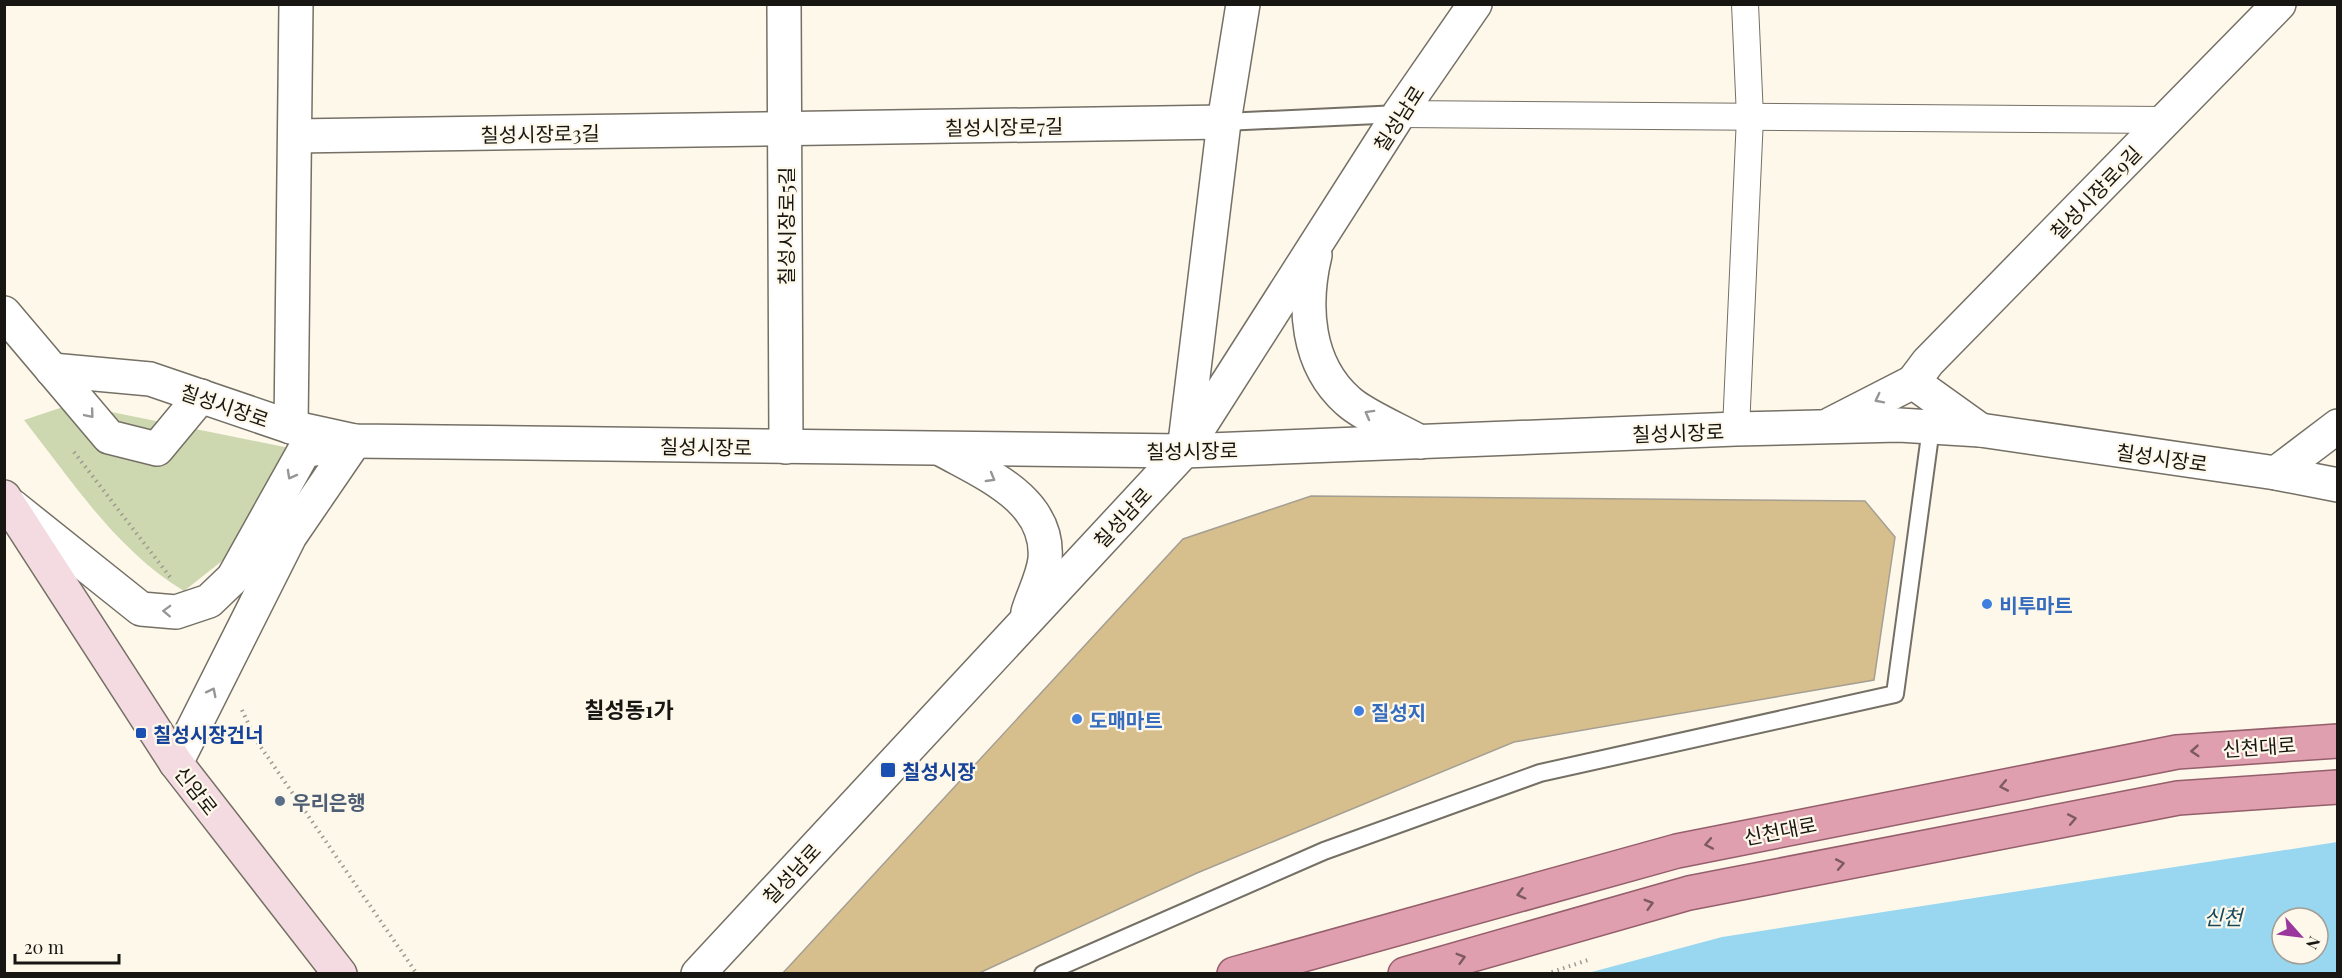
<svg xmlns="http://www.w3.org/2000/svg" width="2342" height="978" font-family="'Playfair Display','Noto Sans KR',serif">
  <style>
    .green { fill: #ced8b0 }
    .water { fill: #99d7f0; fill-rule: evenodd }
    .building { fill: #d7bf8d; stroke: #a59f93; stroke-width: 1.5 }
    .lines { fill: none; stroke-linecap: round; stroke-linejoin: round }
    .service-casing { stroke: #757065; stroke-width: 20 }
    .pedestrian-casing { stroke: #757065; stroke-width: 28 }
    .minor-casing { stroke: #757065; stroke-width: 36 }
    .tertiary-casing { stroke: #757065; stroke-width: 36 }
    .secondary-casing { stroke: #757065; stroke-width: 36 }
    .trunk-casing { stroke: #945f6b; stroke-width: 36 }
    .path { stroke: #9e9990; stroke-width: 4; stroke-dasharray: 1.5 4.5; stroke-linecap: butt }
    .service { stroke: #fff; stroke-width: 16 }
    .pedestrian { stroke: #fff; stroke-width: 26 }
    .minor { stroke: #fff; stroke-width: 33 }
    .tertiary { stroke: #fff; stroke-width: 33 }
    .secondary { stroke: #f3dbe1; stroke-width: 33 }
    .trunk { stroke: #df9faf; stroke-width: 33 }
    .oneway { stroke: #979694 }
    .oneway2 { stroke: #7c5a60 }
    .shop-dot { fill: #3f7fe0; stroke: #fef8eb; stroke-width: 2 }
    .transit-dot { fill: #1a4fb4; stroke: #fef8eb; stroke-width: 2 }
    .service-dot { fill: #5c6f8a; stroke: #fef8eb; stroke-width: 2 }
    .labels { text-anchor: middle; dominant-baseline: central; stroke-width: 4.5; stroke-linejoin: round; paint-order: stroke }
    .street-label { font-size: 20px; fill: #181612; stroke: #fef8eb }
    .shop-label { font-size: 20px; font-weight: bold; fill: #366cbe; stroke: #fef8eb; text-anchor: start }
    .transit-label { font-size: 20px; font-weight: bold; fill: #164399; stroke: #fef8eb; text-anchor: start }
    .service-label { font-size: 20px; font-weight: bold; fill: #4e5e75; stroke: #fef8eb; text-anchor: start }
    .water-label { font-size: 21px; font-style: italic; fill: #16495b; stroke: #fef8eb }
    .quarter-label { font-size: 22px; font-weight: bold; fill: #181612; stroke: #fef8eb }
  </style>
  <rect width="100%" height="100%" fill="#fef8eb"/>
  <!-- green -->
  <path class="green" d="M 72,404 L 304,451 L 222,561 L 184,591 C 116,550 72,481 24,420 Z"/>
  <!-- water -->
  <path class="water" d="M 2337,842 L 2337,973 L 1588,973 L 1722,937 ZM 2282,918 L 2318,918 L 2318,954 L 2282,954 Z"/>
  <!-- building -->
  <path class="building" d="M 1311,496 L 1865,501 L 1895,537 L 1874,680 L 1514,742 L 1197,873 L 977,974 L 782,974 L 1183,539 Z"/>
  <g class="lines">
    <!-- service casing -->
    <g class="service-casing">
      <g id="service">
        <path d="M 1224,122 L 1399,114"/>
        <path d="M 1043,974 L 1324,851 L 1540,773 L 1895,694 L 1931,428"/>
      </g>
    </g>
    <!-- pedestrian casing -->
    <g class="pedestrian-casing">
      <g id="pedestrian">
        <path d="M 1399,114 L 2166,120"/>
        <path d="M 1736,429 L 1750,117 L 1745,4"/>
      </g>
    </g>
    <!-- minor casing -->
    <g class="minor-casing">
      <g id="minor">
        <path d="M 784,4 L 786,447"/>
        <path d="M 295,136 L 1224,122"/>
        <path d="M 4,313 L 109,437 L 157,449 L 201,396"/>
        <path d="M 52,370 L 150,379 L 291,427 L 355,441 L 1184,451 L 1224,122 L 1243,4"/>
        <path d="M 1913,382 L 1928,362 L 2279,4"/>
        <path d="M 291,427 L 296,4"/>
        <path d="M 12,506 L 141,609 L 176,612 L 209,601 L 233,578 L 304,451 L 345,443"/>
        <path d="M 176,763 L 290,536 L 355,441"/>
      </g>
    </g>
    <!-- tertiary casing -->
    <g class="tertiary-casing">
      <g id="tertiary">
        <path d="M 1315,255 C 1303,305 1306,364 1348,401 C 1363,415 1401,431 1420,442"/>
        <path d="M 1831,424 L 1913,382 L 1980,430"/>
        <path d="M 941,449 C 983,473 1050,499 1045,559 C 1043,577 1033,595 1028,612"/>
        <path d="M 1184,451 L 1736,429 L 1899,425 L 1980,430 L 2276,473 L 2338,485"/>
        <path d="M 2276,473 L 2338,426"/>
        <path d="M 698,974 L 1184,451 L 1399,114 L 1475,4"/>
      </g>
    </g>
    <!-- secondary casing -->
    <g class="secondary-casing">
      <path id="secondary" d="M 4,497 L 176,763 L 340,974"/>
    </g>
    <!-- trunk casing -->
    <g class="trunk-casing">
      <g id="trunk">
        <path d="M 1234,974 L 1677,851 L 2177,752 L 2338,741"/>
        <path d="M 1405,974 L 1689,893 L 2178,798 L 2338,787"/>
      </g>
    </g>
    <!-- path -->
    <g class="path">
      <path d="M 74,452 L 170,577"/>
      <path d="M 242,710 L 256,740 L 417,974"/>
      <path d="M 1546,974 L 1588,960"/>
    </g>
    <!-- service -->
    <use href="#service" class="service"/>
    <!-- pedestrian -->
    <use href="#pedestrian" class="pedestrian"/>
    <!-- minor -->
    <use href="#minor" class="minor"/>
    <!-- tertiary -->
    <use href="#tertiary" class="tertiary"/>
    <!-- secondary -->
    <use href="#secondary" class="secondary"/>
    <!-- trunk -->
    <use href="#trunk" class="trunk"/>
  </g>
  <!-- one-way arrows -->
  <defs><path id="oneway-chevron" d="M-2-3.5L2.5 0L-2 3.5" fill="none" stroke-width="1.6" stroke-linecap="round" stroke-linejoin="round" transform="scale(1.5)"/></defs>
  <g class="oneway">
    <use href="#oneway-chevron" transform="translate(1879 399) rotate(153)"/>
    <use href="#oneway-chevron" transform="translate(90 414) rotate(50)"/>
    <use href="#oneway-chevron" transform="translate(1369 414) rotate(-151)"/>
    <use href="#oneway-chevron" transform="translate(291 475) rotate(119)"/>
    <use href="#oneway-chevron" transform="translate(991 478) rotate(30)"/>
    <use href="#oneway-chevron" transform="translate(167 611) rotate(-178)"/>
    <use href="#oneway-chevron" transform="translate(212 692) rotate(-63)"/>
  </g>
  <g class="oneway2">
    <use href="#oneway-chevron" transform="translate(2195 751) rotate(176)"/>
    <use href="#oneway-chevron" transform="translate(2004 786) rotate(169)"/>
    <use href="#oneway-chevron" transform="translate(2072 819) rotate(-11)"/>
    <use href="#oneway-chevron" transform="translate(1709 844) rotate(169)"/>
    <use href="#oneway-chevron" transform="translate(1840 864) rotate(-11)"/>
    <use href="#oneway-chevron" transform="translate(1521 894) rotate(165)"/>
    <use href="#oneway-chevron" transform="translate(1649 904) rotate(-16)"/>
    <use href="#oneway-chevron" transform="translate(1461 958) rotate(-16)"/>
  </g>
  <!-- markers -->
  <g class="shop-dot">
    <circle cx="1987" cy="604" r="6"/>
    <circle cx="1359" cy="711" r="6"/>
    <circle cx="1077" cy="719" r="6"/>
  </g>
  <g class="transit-dot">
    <rect x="135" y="727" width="12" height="12" rx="3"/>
    <rect x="880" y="762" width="16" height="16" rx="3"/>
  </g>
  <circle class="service-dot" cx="280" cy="801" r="6"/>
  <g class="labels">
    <!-- street labels -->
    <g class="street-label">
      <text transform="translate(1398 118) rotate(-57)">칠성남로</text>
      <text transform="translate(1004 126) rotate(-1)">칠성시장로7길</text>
      <text transform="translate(540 133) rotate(-1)">칠성시장로3길</text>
      <text transform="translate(2095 192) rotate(-46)">칠성시장로9길</text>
      <text transform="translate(785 226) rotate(-90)">칠성시장로5길</text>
      <text transform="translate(225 405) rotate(19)">칠성시장로</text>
      <text transform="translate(1678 432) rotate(-2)">칠성시장로</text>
      <text transform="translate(706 446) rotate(1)">칠성시장로</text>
      <text transform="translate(1192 450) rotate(-1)">칠성시장로</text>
      <text transform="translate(2162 457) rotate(8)">칠성시장로</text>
      <text transform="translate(1122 517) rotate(-47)">칠성남로</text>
      <text transform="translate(2259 746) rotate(-4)">신천대로</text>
      <text transform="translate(197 790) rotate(52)">신암로</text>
      <text transform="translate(1780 830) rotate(-11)">신천대로</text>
      <text transform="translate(791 873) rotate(-47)">칠성남로</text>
    </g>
    <!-- shop labels -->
    <g class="shop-label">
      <text x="1999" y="604">비투마트</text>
      <text x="1371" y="711">질성지</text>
      <text x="1089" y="719">도매마트</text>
    </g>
    <!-- transit labels -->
    <g class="transit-label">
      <text x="153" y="733">칠성시장건너</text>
      <text x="902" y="770">칠성시장</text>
    </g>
    <!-- service labels -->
    <g class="service-label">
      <text x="292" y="801">우리은행</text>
    </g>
    <!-- water labels -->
    <g class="water-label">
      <text x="2223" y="916">신천</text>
    </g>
    <!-- quarter labels -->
    <g class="quarter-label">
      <text x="629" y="709">칠성동1가</text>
    </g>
  </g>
  <!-- border -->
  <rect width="2342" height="978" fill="none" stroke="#181612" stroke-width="12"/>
  <!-- north arrow -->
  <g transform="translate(2300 936) rotate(118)"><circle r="28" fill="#fef8eb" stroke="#a29e94" stroke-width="1.5"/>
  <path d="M0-4.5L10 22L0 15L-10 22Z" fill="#9a379d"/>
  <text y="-9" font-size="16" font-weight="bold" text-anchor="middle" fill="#181612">N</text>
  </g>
  <!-- scale -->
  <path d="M15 954v9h104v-9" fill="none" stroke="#181612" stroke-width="3"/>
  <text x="24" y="954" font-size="18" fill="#181612" stroke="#fef8eb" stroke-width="4.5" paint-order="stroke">20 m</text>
</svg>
